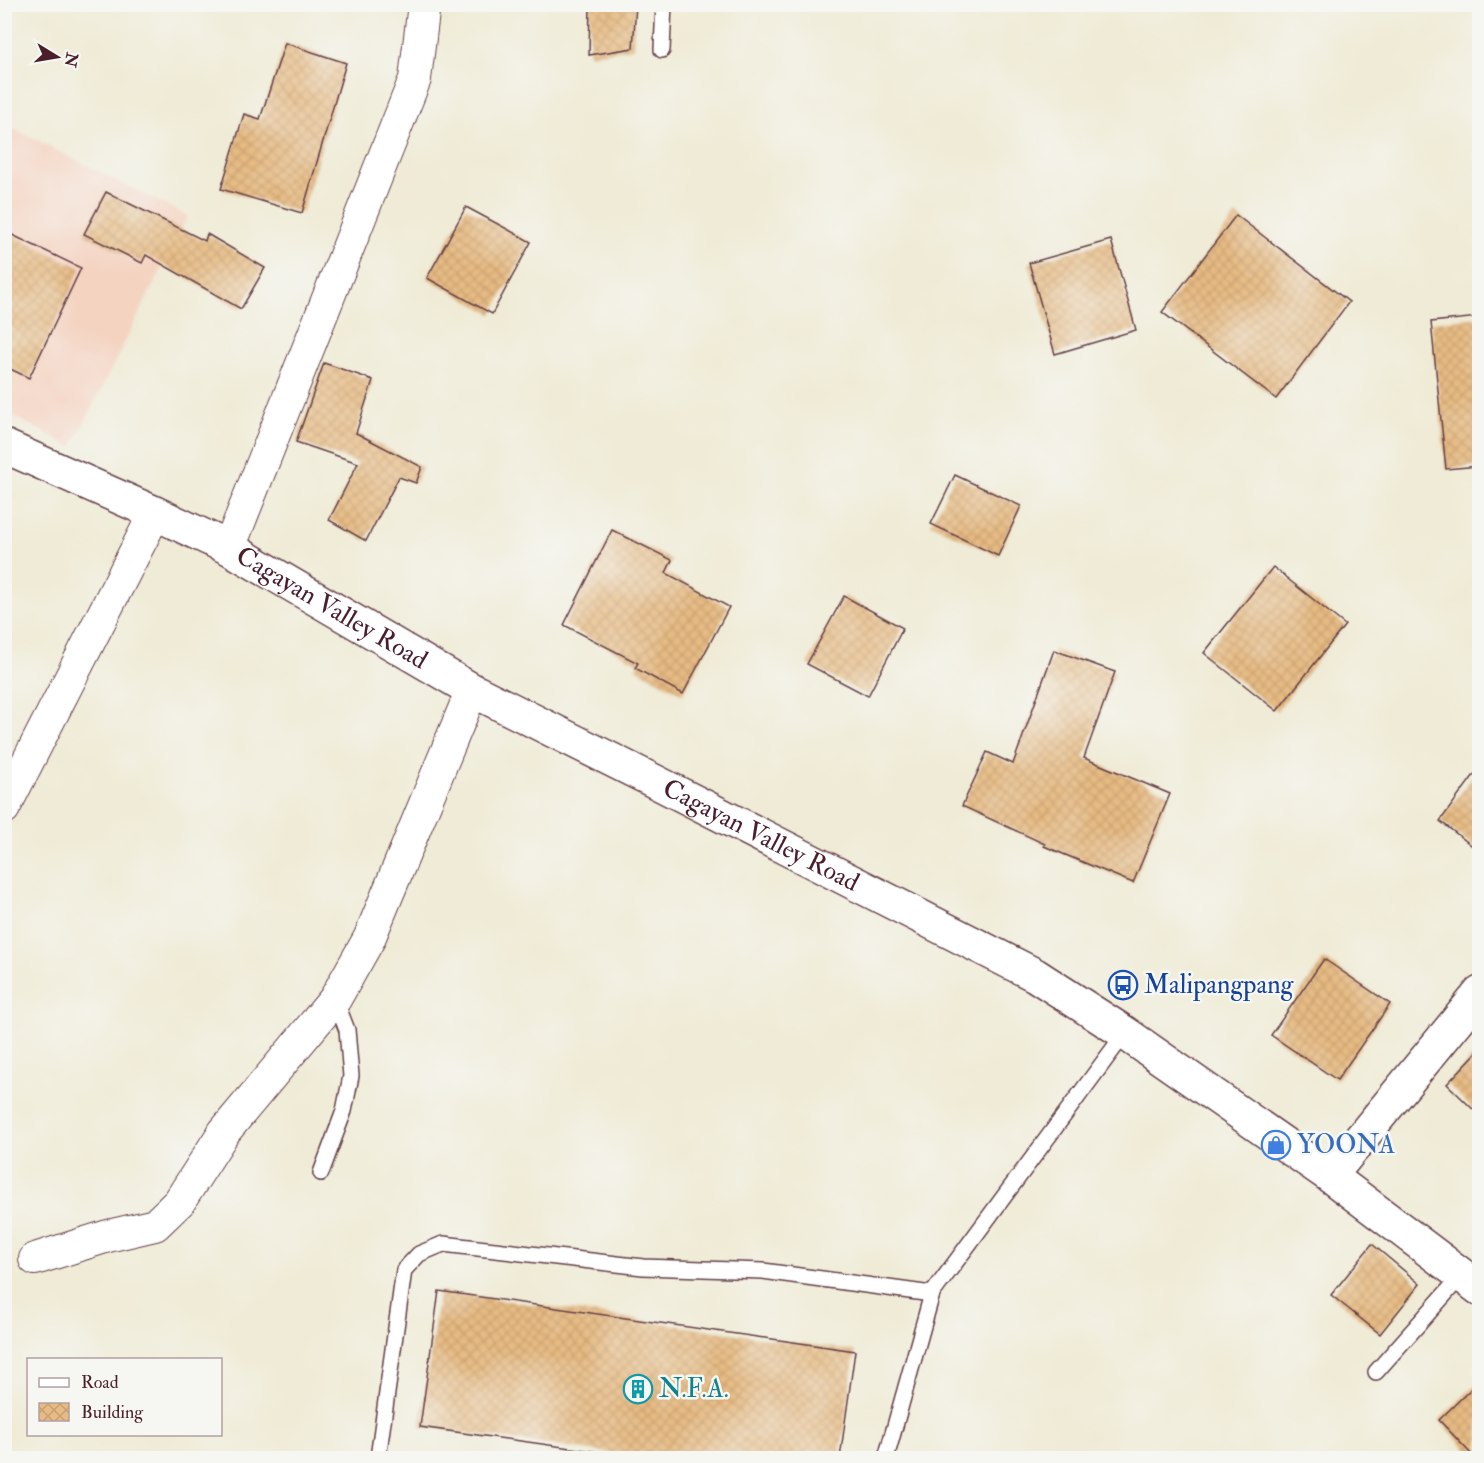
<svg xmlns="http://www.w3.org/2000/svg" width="1484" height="1463" font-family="'IM FELL Double Pica',serif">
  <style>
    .built { fill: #f4d3c1 }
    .building { fill: url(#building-cross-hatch) }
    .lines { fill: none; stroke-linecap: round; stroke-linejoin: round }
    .lane-casing { stroke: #633e45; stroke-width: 18 }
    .street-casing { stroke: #633e45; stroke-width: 34 }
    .secondary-casing { stroke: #633e45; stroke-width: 36 }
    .highway-casing { stroke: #633e45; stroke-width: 36 }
    .lane { stroke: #fff; stroke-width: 15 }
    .street { stroke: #fff; stroke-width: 32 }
    .secondary { stroke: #fff; stroke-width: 33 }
    .highway { stroke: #fff; stroke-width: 33 }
    .labels { text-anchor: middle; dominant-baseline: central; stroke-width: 5; stroke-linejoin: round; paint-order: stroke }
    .street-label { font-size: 26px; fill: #4a1f2b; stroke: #f6f6f2 }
    .transit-label { font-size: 26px; fill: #164399; stroke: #f6f6f2; text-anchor: start }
    .shop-label { font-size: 26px; fill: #366cbe; stroke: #f6f6f2; text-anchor: start }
    .culture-label { font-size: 26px; fill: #0d838f; stroke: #f6f6f2; text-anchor: start }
  </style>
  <defs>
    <pattern id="building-cross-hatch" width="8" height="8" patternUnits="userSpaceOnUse" patternTransform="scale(1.5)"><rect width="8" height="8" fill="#e7bb83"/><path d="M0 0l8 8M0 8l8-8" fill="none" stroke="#c8a071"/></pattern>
  </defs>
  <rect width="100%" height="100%" fill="#f6f6f2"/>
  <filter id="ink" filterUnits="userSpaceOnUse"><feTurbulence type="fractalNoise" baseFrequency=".0167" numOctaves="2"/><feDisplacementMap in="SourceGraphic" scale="12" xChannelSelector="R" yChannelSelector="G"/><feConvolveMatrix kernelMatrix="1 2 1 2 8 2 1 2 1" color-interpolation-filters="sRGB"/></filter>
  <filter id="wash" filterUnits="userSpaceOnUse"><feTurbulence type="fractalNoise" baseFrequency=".008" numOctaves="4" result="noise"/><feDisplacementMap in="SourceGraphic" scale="24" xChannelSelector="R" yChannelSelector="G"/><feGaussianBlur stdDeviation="1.35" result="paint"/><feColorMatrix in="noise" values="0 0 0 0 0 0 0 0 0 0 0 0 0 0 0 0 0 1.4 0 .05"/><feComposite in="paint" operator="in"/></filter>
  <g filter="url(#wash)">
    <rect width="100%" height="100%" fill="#efebd6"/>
    <!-- built -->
    <path class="built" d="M 4,124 L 188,216 L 72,447 L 5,412 Z"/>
    <g id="blocks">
      <!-- building -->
      <g class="building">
        <path d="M 590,4 L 636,4 L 633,48 L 589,55 Z"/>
        <path d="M 285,43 L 346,63 L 302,213 L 221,189 L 244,114 L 260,119 Z"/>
        <path d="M 106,192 L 205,241 L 207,234 L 265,268 L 241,309 L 146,255 L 142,263 L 84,234 Z"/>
        <path d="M 466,207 L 531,242 L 492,314 L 427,278 Z"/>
        <path d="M 1236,215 L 1349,302 L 1276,399 L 1162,312 Z"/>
        <path d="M 4,231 L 81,268 L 29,378 L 4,366 Z"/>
        <path d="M 1111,240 L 1136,330 L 1055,354 L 1029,263 Z"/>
        <path d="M 1479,317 L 1479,466 L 1446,469 L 1431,322 Z"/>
        <path d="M 324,363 L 373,380 L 356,433 L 422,467 L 416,483 L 399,477 L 366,541 L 329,520 L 358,463 L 296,442 Z"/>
        <path d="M 955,475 L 1021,506 L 998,556 L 931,524 Z"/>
        <path d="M 612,530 L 672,560 L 666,573 L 729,607 L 683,694 L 635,668 L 638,663 L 564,625 Z"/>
        <path d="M 1273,567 L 1345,625 L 1277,711 L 1204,653 Z"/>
        <path d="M 844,596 L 903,628 L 868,696 L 807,664 Z"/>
        <path d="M 1054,650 L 1115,672 L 1084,758 L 1170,794 L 1133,883 L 1044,846 L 1045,844 L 962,806 L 987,752 L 1013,764 Z"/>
        <path d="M 1479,768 L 1479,851 L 1440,821 Z"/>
        <path d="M 1324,959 L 1390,1004 L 1337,1080 L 1271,1035 Z"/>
        <path d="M 1479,1050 L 1479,1115 L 1447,1084 Z"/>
        <path d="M 1372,1244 L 1420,1284 L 1380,1334 L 1331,1295 Z"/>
        <path d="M 439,1291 L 855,1351 L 840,1458 L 642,1458 L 420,1427 Z"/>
        <path d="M 1479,1381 L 1479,1458 L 1475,1458 L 1439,1420 Z"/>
      </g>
    </g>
  </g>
  <g filter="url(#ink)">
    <use href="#blocks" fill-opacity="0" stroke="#633e45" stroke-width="1.5"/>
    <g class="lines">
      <!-- lane casing -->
      <g class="lane-casing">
        <g id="lane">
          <path d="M 662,50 L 664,4"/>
          <path d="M 321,1173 L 344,1111 L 351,1076 L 347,1030 L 335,999"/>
          <path d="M 1376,1372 L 1462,1275"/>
          <path d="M 378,1458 L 404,1270 L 419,1254 L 443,1244 L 643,1267 L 763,1271 L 932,1294"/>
          <path d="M 886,1458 L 932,1294 L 1125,1033"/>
        </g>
      </g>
      <!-- street casing -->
      <g class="street-casing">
        <g id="street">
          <path d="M 229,548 L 415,79 L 424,4"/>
          <path d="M 4,808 L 155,513"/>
          <path d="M 35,1259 L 108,1236 L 155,1225 L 179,1202 L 224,1132 L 335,999 L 369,939 L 472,690"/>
        </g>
      </g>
      <!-- secondary casing -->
      <g class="secondary-casing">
        <path id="secondary" d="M 1330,1176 L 1480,993"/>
      </g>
      <!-- highway casing -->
      <g class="highway-casing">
        <g id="highway">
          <path id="s1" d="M 4,446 L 155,513 L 229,548 L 472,690 L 660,784 L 1035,975 L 1125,1033 L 1330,1176 L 1480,1289"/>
        </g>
      </g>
      <!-- lane -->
      <use href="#lane" class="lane"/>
      <!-- street -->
      <use href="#street" class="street"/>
      <!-- secondary -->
      <use href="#secondary" class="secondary"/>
      <!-- highway -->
      <use href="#highway" class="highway"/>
    </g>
  </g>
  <!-- icons -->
  <defs>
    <g id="bus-ring" transform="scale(1.5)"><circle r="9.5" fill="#f6f6f2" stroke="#1a4fb4" stroke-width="1.5"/><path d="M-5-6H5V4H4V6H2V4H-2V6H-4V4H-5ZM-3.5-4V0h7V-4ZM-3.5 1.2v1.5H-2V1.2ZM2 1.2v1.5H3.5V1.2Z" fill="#1a4fb4"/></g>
    <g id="shop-ring" transform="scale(1.5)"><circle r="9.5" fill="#f6f6f2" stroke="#3f7fe0" stroke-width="1.5"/><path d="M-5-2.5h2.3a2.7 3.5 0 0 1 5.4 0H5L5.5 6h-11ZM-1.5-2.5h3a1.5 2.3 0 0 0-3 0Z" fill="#3f7fe0"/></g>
    <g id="building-ring" transform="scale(1.5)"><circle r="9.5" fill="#f6f6f2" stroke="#0f9aa8" stroke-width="1.5"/><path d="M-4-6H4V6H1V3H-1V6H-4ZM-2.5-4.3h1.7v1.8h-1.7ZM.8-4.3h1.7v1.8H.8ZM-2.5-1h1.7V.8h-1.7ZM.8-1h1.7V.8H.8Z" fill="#0f9aa8"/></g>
  </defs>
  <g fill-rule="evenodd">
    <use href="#bus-ring" x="1123" y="985"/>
    <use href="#shop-ring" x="1276" y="1145"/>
    <use href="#building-ring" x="638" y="1389"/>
  </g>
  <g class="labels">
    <!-- street labels -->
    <g class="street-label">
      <text stroke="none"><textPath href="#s1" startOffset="366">Cagayan Valley Road</textPath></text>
      <text stroke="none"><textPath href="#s1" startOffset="852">Cagayan Valley Road</textPath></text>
    </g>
    <!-- transit labels -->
    <g class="transit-label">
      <text x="1144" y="985">Malipangpang</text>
    </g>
    <!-- shop labels -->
    <g class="shop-label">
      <text x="1297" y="1145">YOONA</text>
    </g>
    <!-- culture labels -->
    <g class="culture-label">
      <text x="659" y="1389">N.F.A.</text>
    </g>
  </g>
  <!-- margin -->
  <rect width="1484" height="1463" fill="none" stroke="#f6f6f2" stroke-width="24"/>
  <!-- legend -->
  <rect x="27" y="1358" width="195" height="78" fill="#f6f6f2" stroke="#b1a0a2" stroke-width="1.5"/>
  <rect x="39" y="1378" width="30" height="9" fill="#ffffff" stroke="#b1a0a2" stroke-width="1.5"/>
  <text x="81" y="1388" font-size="18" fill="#4a1f2b">Road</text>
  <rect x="39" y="1403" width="30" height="18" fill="url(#building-cross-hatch)" stroke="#b1a0a2" stroke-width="1.5"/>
  <text x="81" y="1418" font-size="18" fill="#4a1f2b">Building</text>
  <!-- north arrow -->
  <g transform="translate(57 57) rotate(101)" stroke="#f6f6f2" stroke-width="4.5" paint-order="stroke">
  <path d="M0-4.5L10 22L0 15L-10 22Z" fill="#4a1f2b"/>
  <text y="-9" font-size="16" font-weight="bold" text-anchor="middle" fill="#4a1f2b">N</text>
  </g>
</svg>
